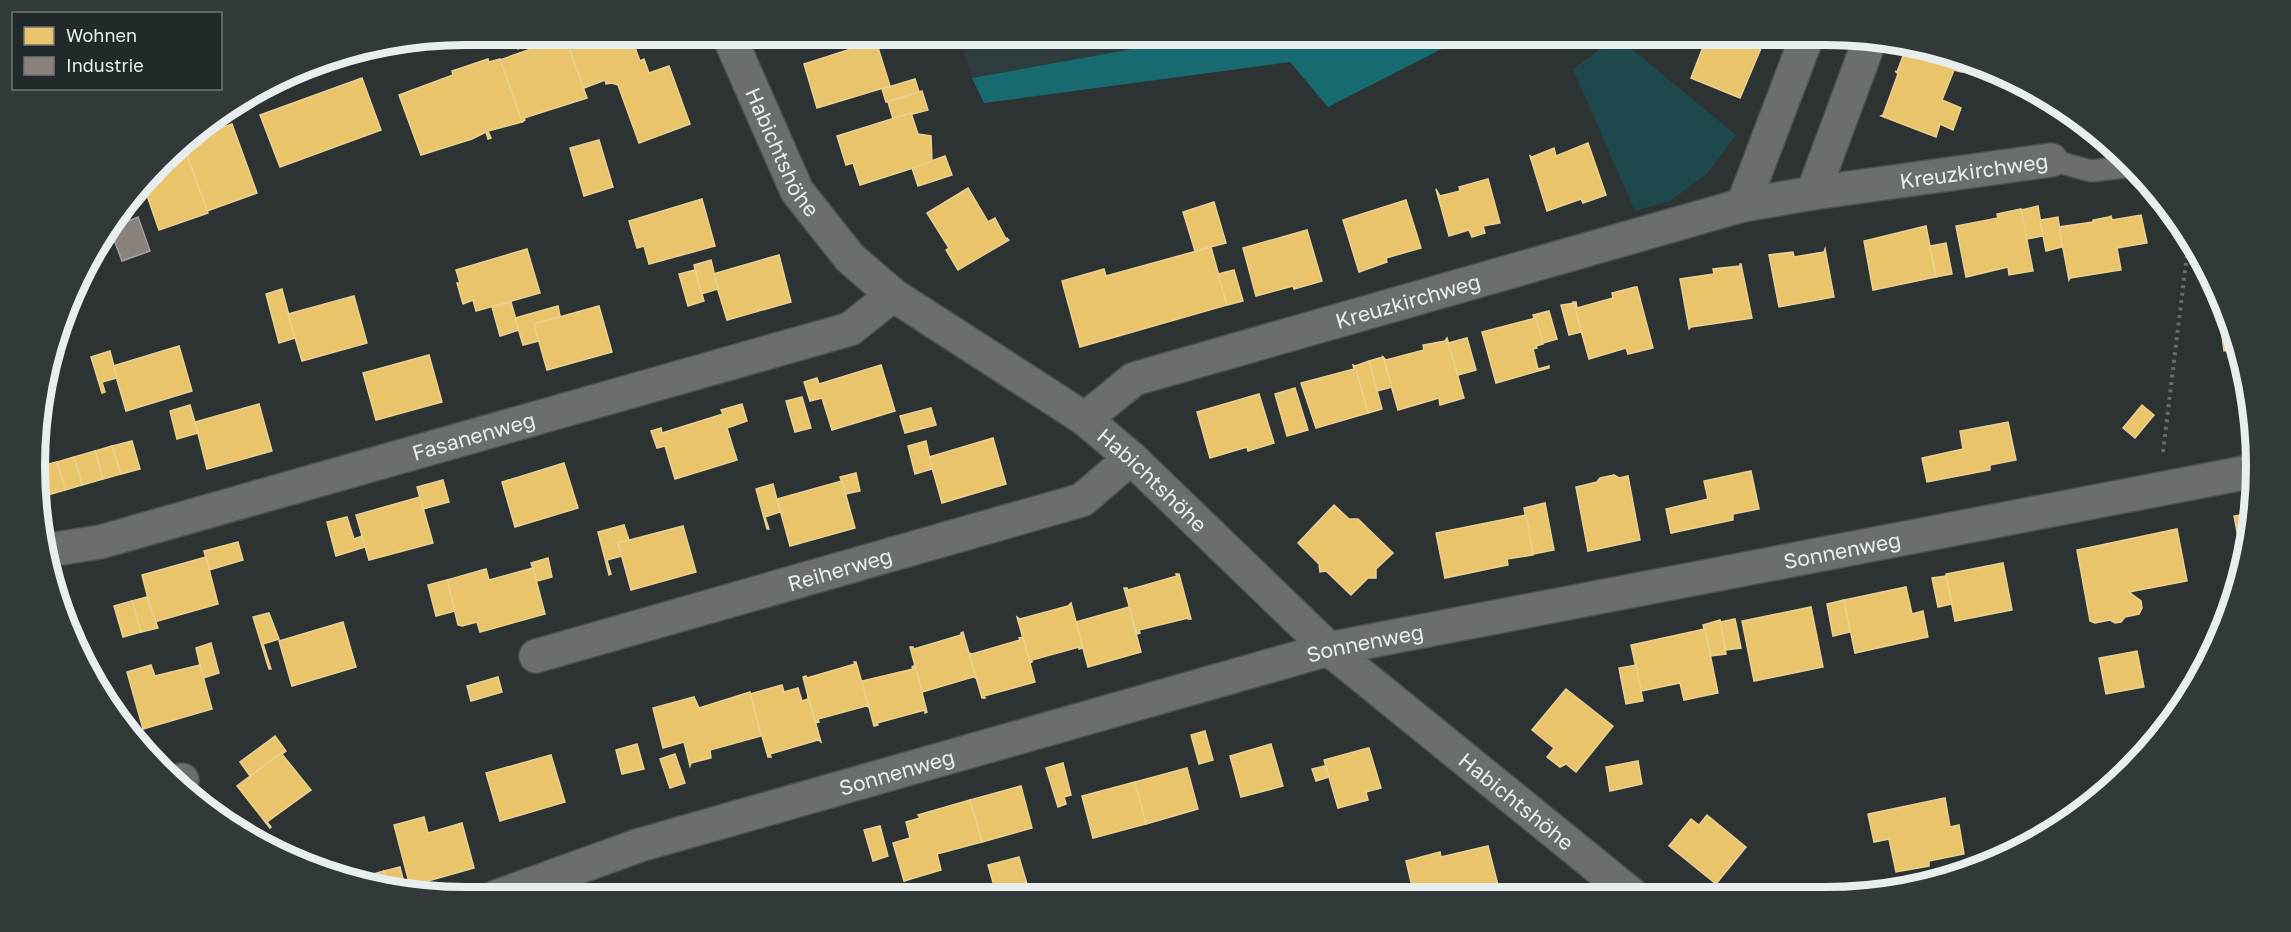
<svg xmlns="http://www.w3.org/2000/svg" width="2291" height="932" font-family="'Golos Text',sans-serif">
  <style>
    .built { fill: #2e3c3e }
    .green { fill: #1d494d }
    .forest { fill: #176b70 }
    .homes { fill: #e9c46a; stroke: #e9d092; stroke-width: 1.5 }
    .industry { fill: #8a817c; stroke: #a6a19e; stroke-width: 1.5 }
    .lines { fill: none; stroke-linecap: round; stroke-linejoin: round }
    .service-casing { stroke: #4c5050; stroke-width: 24 }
    .minor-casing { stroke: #4c5050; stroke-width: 36 }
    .path { stroke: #686b6b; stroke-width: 4; stroke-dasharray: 3 4.5; stroke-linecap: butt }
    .service { stroke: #6a6e6e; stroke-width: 21 }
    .minor { stroke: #6a6e6e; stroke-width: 33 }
    .labels { text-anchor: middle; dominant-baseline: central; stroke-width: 6; stroke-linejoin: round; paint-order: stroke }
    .street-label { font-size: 21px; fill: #e8edee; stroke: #21292a }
    .rim { fill: none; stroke: #e8edee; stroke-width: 8 }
  </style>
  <rect width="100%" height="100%" fill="#2d3232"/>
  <!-- built -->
  <path class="built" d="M 958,34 L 1210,35 L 972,78 Z"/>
  <!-- green -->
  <path class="green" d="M 1617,37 L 1736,135 L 1707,174 L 1670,201 L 1635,211 L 1573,69 Z"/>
  <!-- forest -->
  <path class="forest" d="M 1210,35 L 1210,34 L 1469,35 L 1328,107 L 1290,62 L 984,103 L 972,78 Z"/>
  <!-- homes -->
  <g class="homes">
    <path d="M 564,34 L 630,34 L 640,61 L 644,59 L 649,73 L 669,66 L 690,124 L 639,143 L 618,85 L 612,83 L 606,84 L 605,80 L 584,88 Z"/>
    <path d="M 1708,34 L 1767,34 L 1740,98 L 1691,78 Z"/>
    <path d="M 565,37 L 587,98 L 524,118 L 525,120 L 522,122 L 500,60 Z"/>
    <path d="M 876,41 L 890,86 L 817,108 L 804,64 Z"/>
    <path d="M 1906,48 L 1967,59 L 1962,72 L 1954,70 L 1942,100 L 1961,108 L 1953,130 L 1940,124 L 1936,137 L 1881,116 L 1883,115 L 1898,74 L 1895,71 L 1897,72 Z"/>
    <path d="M 488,59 L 489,62 L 500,59 L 522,122 L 488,131 L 491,138 L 488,139 L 486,132 L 472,139 L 421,155 L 399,95 L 453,75 L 452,71 Z"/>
    <path d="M 362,78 L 381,130 L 280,167 L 260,115 Z"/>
    <path d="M 915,79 L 919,92 L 886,102 L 882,89 Z"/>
    <path d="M 922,91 L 928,110 L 893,119 L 888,102 Z"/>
    <path d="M 911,113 L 918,134 L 931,136 L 932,162 L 860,185 L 853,163 L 846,165 L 837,136 Z"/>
    <path d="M 232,124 L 257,193 L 207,211 L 182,142 Z"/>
    <path d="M 599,140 L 613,187 L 584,196 L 570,148 Z"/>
    <path d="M 182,142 L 208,213 L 159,230 L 144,187 Z"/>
    <path d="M 1588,143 L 1606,195 L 1583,203 L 1581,199 L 1547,211 L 1530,156 L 1532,157 L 1554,148 L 1556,156 Z"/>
    <path d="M 945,156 L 952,175 L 918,186 L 912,168 Z"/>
    <path d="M 1488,179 L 1500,223 L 1483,226 L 1485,233 L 1472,237 L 1469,230 L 1449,236 L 1436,189 L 1440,196 L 1460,191 L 1459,187 Z"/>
    <path d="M 968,188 L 988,222 L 995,218 L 1006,239 L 1007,238 L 1009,240 L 958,270 L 946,250 L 949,248 L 927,213 Z"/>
    <path d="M 702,199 L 715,246 L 649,264 L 644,246 L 637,248 L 629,221 Z"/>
    <path d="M 1406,200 L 1421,248 L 1386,258 L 1387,262 L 1359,272 L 1343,220 Z"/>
    <path d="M 1214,202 L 1226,243 L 1195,251 L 1183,212 Z"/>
    <path d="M 2038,206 L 2043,236 L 2027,239 L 2021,210 Z"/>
    <path d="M 2021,209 L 2033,271 L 2009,275 L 2008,267 L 1966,277 L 1956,226 L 1998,218 L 1997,214 Z"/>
    <path d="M 2141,215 L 2147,243 L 2117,248 L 2121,270 L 2070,278 L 2069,280 L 2059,227 L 2093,222 L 2093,220 L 2109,217 L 2111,216 L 2112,220 Z"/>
    <path d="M 2058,217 L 2062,247 L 2046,251 L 2040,220 Z"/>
    <path d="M 1926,226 L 1936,277 L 1873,290 L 1864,241 Z"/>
    <path d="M 1307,230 L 1322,281 L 1294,289 L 1293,286 L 1256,296 L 1243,248 Z"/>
    <path d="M 1946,243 L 1952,274 L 1936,277 L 1930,246 Z"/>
    <path d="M 1211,247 L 1227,305 L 1080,347 L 1062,281 L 1104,269 L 1106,276 Z"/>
    <path d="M 527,249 L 540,293 L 476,311 L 473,300 L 463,304 L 457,283 L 460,283 L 456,270 Z"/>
    <path d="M 1825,249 L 1834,297 L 1779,307 L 1769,255 L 1793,252 L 1794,257 L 1824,252 Z"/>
    <path d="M 779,255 L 791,302 L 727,320 L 713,274 Z"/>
    <path d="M 711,260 L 718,289 L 701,294 L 694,265 Z"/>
    <path d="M 1740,264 L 1741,264 L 1752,318 L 1691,327 L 1689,329 L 1680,279 L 1714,274 L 1713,269 L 1740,266 Z"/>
    <path d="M 695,270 L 704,301 L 688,306 L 679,274 Z"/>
    <path d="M 1234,270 L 1243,301 L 1227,305 L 1218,274 Z"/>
    <path d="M 1635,287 L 1637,287 L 1653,348 L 1628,354 L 1626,348 L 1589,359 L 1573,302 L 1576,302 L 1577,308 L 1613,298 L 1612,293 Z"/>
    <path d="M 282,289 L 295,338 L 279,343 L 266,294 Z"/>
    <path d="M 2217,295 L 2219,295 L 2240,349 L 2224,351 Z"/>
    <path d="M 354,296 L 367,343 L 302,361 L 288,314 Z"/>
    <path d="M 511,302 L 519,330 L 500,336 L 492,307 Z"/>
    <path d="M 1574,303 L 1581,332 L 1569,335 L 1561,305 Z"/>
    <path d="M 558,306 L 560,316 L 534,324 L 539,341 L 523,345 L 515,318 Z"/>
    <path d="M 599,306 L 612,352 L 547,370 L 534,324 Z"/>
    <path d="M 1549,311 L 1557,339 L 1543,343 L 1533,315 Z"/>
    <path d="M 1536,318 L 1543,344 L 1536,346 L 1537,348 L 1533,349 L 1538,369 L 1549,366 L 1549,368 L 1496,383 L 1482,332 Z"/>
    <path d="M 1447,338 L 1464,398 L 1440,405 L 1439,398 L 1398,410 L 1383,357 L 1386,360 L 1424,350 L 1423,345 L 1445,341 Z"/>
    <path d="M 1467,338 L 1476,370 L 1458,375 L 1448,343 Z"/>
    <path d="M 179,346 L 192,391 L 126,411 L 113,366 Z"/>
    <path d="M 110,351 L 117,378 L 102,382 L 105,392 L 102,393 L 91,357 Z"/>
    <path d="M 429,355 L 442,402 L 376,420 L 363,373 Z"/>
    <path d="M 1383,357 L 1392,387 L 1377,391 L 1369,361 Z"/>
    <path d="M 1369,361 L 1382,409 L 1368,413 L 1355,366 Z"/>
    <path d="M 881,365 L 895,411 L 832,430 L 822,398 L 810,401 L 804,382 L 817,378 L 819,384 Z"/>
    <path d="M 1353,365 L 1355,366 L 1368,413 L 1316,428 L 1301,383 L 1354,369 Z"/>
    <path d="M 1295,388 L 1308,430 L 1287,436 L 1275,394 Z"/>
    <path d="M 1259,394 L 1274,443 L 1248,451 L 1247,447 L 1210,458 L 1197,412 Z"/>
    <path d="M 802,397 L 811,428 L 795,432 L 786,401 Z"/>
    <path d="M 259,404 L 272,451 L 207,469 L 195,422 Z"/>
    <path d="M 742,404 L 747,421 L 727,428 L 737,460 L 675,479 L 665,446 L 657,448 L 651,431 L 661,428 L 662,433 L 723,414 L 721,410 Z"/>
    <path d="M 190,405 L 198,433 L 177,439 L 170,411 Z"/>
    <path d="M 2142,405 L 2154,415 L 2135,438 L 2123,428 Z"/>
    <path d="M 931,408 L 936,425 L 905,433 L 900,416 Z"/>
    <path d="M 2008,422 L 2016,460 L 1990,465 L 1990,470 L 1927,482 L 1922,458 L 1963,449 L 1960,431 Z"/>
    <path d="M 993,438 L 1006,484 L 942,503 L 929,457 Z"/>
    <path d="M 132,441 L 140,469 L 121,474 L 112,446 Z"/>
    <path d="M 926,441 L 932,469 L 915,474 L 908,446 Z"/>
    <path d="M 112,446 L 121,474 L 103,479 L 95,451 Z"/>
    <path d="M 95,451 L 103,479 L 82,485 L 74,457 Z"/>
    <path d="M 74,457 L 82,485 L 65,490 L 57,462 Z"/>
    <path d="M 57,462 L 65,490 L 41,497 L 40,466 Z"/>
    <path d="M 564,463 L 578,508 L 515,527 L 502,482 Z"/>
    <path d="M 1751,471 L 1759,509 L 1733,514 L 1733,520 L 1671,533 L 1666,509 L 1708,499 L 1704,481 Z"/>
    <path d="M 856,473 L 860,491 L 846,494 L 840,477 Z"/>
    <path d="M 1614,475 L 1619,478 L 1628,476 L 1640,540 L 1588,551 L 1576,487 L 1597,482 L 1600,478 Z"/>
    <path d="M 443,480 L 449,502 L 423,509 L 417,487 Z"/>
    <path d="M 842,481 L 855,528 L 790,546 L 777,499 Z"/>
    <path d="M 773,484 L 780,512 L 765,517 L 769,529 L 767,529 L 756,489 Z"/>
    <path d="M 420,497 L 433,543 L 369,560 L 356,515 Z"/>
    <path d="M 1545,503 L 1554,550 L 1533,554 L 1524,508 Z"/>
    <path d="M 1334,505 L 1349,519 L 1358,519 L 1393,553 L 1376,569 L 1376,578 L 1368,578 L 1351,595 L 1326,571 L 1320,572 L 1319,564 L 1298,543 Z"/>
    <path d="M 2253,513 L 2245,557 L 2242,558 L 2234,516 Z"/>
    <path d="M 1526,515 L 1533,555 L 1507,559 L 1508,565 L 1445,578 L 1436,533 Z"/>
    <path d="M 347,517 L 354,539 L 362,536 L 365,547 L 336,556 L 327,522 Z"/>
    <path d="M 624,525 L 629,540 L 618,543 L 622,556 L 607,560 L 611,574 L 609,575 L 598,532 Z"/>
    <path d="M 683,526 L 696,572 L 631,590 L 618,543 Z"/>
    <path d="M 2177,529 L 2187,581 L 2129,592 L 2141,601 L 2142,608 L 2139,614 L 2125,617 L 2121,622 L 2115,623 L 2110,620 L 2095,623 L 2090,621 L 2077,550 Z"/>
    <path d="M 238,542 L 243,560 L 209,570 L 204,551 Z"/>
    <path d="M 206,557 L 218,604 L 154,622 L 142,575 Z"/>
    <path d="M 548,558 L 552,577 L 537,581 L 531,563 Z"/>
    <path d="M 2003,563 L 2012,610 L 1955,621 L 1946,574 Z"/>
    <path d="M 533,568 L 545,614 L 480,632 L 477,622 L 462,626 L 458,625 L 447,580 L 486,569 L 489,580 Z"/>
    <path d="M 1176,574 L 1179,574 L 1191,619 L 1188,619 L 1188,618 L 1139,630 L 1140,633 L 1137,634 L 1124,588 L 1127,588 L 1128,590 L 1177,576 Z"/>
    <path d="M 1946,576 L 1952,604 L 1938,607 L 1932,578 Z"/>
    <path d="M 447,580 L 455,611 L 436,616 L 428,585 Z"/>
    <path d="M 1906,587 L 1912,614 L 1923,611 L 1928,637 L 1855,653 L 1844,600 Z"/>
    <path d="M 147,597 L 158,628 L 141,632 L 132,601 Z"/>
    <path d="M 1844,600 L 1850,632 L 1833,636 L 1827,604 Z"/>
    <path d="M 132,601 L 141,632 L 123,637 L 114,606 Z"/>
    <path d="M 1071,603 L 1083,648 L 1079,649 L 1079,647 L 1032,660 L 1032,662 L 1030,663 L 1017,617 L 1020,619 L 1068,606 Z"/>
    <path d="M 1129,607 L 1141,652 L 1088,667 L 1076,622 Z"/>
    <path d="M 1811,607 L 1823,667 L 1754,681 L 1742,621 Z"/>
    <path d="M 269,613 L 279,639 L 263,644 L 271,669 L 269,669 L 253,617 Z"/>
    <path d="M 1735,619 L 1741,648 L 1726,650 L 1720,622 Z"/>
    <path d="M 1720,620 L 1726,654 L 1711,656 L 1703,625 Z"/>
    <path d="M 343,622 L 356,667 L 292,686 L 279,641 Z"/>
    <path d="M 1705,629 L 1718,693 L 1684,700 L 1680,683 L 1641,691 L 1631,645 Z"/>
    <path d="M 963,632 L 976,678 L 973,677 L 922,692 L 910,647 L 913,647 L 914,649 L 961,635 L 961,633 Z"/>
    <path d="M 1023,637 L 1035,682 L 984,696 L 985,698 L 982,698 L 969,653 L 972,654 L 1020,640 L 1019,638 Z"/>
    <path d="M 211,643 L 219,673 L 203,678 L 196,648 Z"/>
    <path d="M 2137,651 L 2144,687 L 2106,694 L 2099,658 Z"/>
    <path d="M 854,662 L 856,662 L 869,707 L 866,706 L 818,719 L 819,722 L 815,723 L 803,677 L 806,676 L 807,678 L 855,664 Z"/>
    <path d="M 151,665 L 155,676 L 200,665 L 212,709 L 143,729 L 127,672 Z"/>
    <path d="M 915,665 L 927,712 L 925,713 L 925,710 L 877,723 L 878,725 L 874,726 L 862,681 L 913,669 L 912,667 Z"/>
    <path d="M 1636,665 L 1643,701 L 1626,704 L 1619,668 Z"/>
    <path d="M 498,677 L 502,692 L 471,701 L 467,686 Z"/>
    <path d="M 782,685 L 784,692 L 798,688 L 802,701 L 808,699 L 808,696 L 821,742 L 818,740 L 770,754 L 771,757 L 768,757 L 750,694 Z"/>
    <path d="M 1566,689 L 1613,726 L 1576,772 L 1566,764 L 1560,767 L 1547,757 L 1554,748 L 1532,730 Z"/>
    <path d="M 750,692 L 761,736 L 710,750 L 711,758 L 691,763 L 690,766 L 684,742 L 663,748 L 653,708 L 694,697 L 699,708 Z"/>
    <path d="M 1205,731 L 1213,760 L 1199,764 L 1191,735 Z"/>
    <path d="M 275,736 L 286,751 L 282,754 L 281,753 L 250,776 L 240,762 Z"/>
    <path d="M 637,744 L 644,769 L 622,774 L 616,750 Z"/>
    <path d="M 1271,744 L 1283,786 L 1241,797 L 1230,756 Z"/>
    <path d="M 1368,748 L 1369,748 L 1381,788 L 1366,792 L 1368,800 L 1338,808 L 1324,760 Z"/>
    <path d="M 281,753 L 311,790 L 267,822 L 271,827 L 270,828 L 237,786 Z"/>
    <path d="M 675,754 L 685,783 L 670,788 L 660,759 Z"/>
    <path d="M 551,755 L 565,802 L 500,821 L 486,773 Z"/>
    <path d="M 1638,761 L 1642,784 L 1610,791 L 1606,767 Z"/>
    <path d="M 1063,763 L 1071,795 L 1064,797 L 1066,804 L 1058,807 L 1046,768 Z"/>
    <path d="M 1325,766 L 1329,777 L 1316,781 L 1312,769 Z"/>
    <path d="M 1187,768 L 1198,809 L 1146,824 L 1135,782 Z"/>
    <path d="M 1135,782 L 1146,824 L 1093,838 L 1082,796 Z"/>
    <path d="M 1021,786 L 1032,828 L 982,842 L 970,800 Z"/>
    <path d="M 1945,798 L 1950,827 L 1959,825 L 1964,854 L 1929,861 L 1929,866 L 1896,872 L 1889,839 L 1874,842 L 1868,814 Z"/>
    <path d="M 970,800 L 982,842 L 937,854 L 941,870 L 904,881 L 893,843 L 910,838 L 906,822 L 920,818 L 918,815 Z"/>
    <path d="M 1707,815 L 1746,847 L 1716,884 L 1669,846 L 1691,819 L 1699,825 Z"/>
    <path d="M 424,817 L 428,833 L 462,823 L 474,868 L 410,886 L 394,825 Z"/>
    <path d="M 880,826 L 888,856 L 873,861 L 864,830 Z"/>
    <path d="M 1488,846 L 1498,885 L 1481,889 L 1483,895 L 1414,895 L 1406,861 L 1440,852 L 1441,857 Z"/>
    <path d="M 1019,857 L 1029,891 L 1010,896 L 997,896 L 988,865 Z"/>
    <path d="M 400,867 L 405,887 L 388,885 L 384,871 Z"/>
    <path d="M 384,871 L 388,885 L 364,881 L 363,877 Z"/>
    <path d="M 782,884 L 802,897 L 774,897 Z"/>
    <path d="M 717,885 L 738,897 L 710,897 Z"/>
  </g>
  <!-- industry -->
  <g class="industry">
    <path d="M 513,34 L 543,34 L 544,38 L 547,39 L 518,49 Z"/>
    <path d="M 138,217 L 150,251 L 122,261 L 110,229 Z"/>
  </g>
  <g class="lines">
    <!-- service casing -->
    <g class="service-casing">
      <path id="service" d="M 2051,160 L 2091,171 L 2133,166"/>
    </g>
    <!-- minor casing -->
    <g class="minor-casing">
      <g id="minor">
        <path id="s1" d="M 728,34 L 797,191 L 850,258 L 893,295 L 1085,419 L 1131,458 L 1329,649 L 1631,894"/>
        <path d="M 1813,193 L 1869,42"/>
        <path d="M 1743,205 L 1808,34"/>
        <path id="s2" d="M 1085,419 L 1134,379 L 1743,205 L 1813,193 L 2051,160"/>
        <path id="s3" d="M 43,551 L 100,542 L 850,329 L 893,295"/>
        <path id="s4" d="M 536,656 L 1082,500 L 1131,458"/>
        <path d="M 179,785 L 182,780"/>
        <path id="s5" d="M 496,897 L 640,845 L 1329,649 L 2254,471"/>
      </g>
    </g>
    <!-- path -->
    <path class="path" d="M 2163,452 L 2188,246 L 2179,222"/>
    <!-- service -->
    <use href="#service" class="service"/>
    <!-- minor -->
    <use href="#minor" class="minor"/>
  </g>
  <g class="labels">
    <!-- street labels -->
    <g class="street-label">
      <text stroke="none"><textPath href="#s1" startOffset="130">Habichtshöhe</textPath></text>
      <text stroke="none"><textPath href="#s2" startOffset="930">Kreuzkirchweg</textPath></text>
      <text stroke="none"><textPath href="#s2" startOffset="348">Kreuzkirchweg</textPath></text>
      <text stroke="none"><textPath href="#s3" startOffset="446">Fasanenweg</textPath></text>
      <text stroke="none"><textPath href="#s1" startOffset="633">Habichtshöhe</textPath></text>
      <text stroke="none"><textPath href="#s5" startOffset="1392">Sonnenweg</textPath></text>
      <text stroke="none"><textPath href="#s4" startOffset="316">Reiherweg</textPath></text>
      <text stroke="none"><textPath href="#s5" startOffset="906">Sonnenweg</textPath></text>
      <text stroke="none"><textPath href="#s5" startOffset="420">Sonnenweg</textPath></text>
      <text stroke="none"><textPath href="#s1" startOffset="1119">Habichtshöhe</textPath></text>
    </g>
  </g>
  <!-- crop -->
  <path d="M0 0H2291V932H0ZM466 45H1825A421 421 0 0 1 2246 466V466A421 421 0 0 1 1825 887H466A421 421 0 0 1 45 466V466A421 421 0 0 1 466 45Z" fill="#31393a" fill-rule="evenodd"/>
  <path class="rim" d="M466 45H1825A421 421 0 0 1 2246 466V466A421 421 0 0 1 1825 887H466A421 421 0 0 1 45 466V466A421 421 0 0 1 466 45Z"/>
  <!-- legend -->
  <rect x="12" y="12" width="210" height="78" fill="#21292a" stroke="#717778" stroke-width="1.5"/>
  <rect x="24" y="27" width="30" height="18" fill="#e9c46a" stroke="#717778" stroke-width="1.5"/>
  <text x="66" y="42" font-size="18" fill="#e8edee">Wohnen</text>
  <rect x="24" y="57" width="30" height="18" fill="#8a817c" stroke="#717778" stroke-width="1.5"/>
  <text x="66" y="72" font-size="18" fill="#e8edee">Industrie</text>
</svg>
